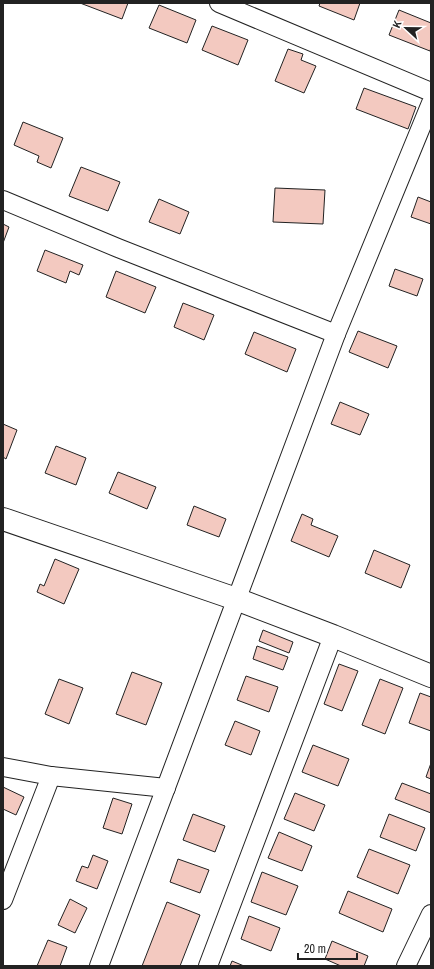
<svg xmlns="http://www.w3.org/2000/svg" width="434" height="969" font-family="'Archivo Narrow',sans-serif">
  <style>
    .building { fill: #f3c9c0; stroke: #222 }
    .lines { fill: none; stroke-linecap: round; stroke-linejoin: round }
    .minor-casing { stroke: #222; stroke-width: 20 }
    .tertiary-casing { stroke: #222; stroke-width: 24 }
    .minor { stroke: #fff; stroke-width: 18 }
    .tertiary { stroke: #fff; stroke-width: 22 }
  </style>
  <rect width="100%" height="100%" fill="#fff"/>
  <!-- building -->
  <g class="building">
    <path d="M 80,3 L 128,3 L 122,19 Z"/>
    <path d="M 320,3 L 360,3 L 354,20 L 319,6 Z"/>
    <path d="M 159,5 L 196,20 L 187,43 L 149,28 Z"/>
    <path d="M 399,10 L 431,23 L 431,47 L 430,51 L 389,35 Z"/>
    <path d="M 212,26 L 248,40 L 238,65 L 202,50 Z"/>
    <path d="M 288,49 L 303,54 L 301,60 L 316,66 L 304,93 L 275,81 Z"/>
    <path d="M 364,88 L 416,107 L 408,129 L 356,109 Z"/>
    <path d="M 23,122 L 63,138 L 51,168 L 37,162 L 39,156 L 14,145 Z"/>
    <path d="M 81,167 L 120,182 L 108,211 L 69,196 Z"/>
    <path d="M 275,188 L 325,190 L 323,224 L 273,222 Z"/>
    <path d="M 418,197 L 431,202 L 431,224 L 411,217 Z"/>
    <path d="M 159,199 L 189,212 L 180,234 L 149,222 Z"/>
    <path d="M 3,224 L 9,227 L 3,243 Z"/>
    <path d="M 45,250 L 83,265 L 79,275 L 70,271 L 66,283 L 37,271 Z"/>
    <path d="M 395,269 L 423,279 L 417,296 L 389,286 Z"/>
    <path d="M 116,271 L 156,287 L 145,313 L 106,297 Z"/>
    <path d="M 183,303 L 214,315 L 204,340 L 174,327 Z"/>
    <path d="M 358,331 L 397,346 L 388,368 L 349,352 Z"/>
    <path d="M 254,332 L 296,349 L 287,372 L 245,354 Z"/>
    <path d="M 340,402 L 369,414 L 360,435 L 331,424 Z"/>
    <path d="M 3,424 L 17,430 L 6,459 L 3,457 Z"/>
    <path d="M 56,446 L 86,458 L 76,485 L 45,473 Z"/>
    <path d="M 118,472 L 156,487 L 147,509 L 109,493 Z"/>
    <path d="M 194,506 L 226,519 L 219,537 L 187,525 Z"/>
    <path d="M 302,514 L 313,519 L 311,525 L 338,536 L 329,557 L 291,541 Z"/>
    <path d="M 374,550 L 410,565 L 401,588 L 365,573 Z"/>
    <path d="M 55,559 L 79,569 L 64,604 L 37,592 L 40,584 L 44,586 Z"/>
    <path d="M 263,630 L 293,642 L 289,653 L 259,641 Z"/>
    <path d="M 257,646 L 288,657 L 283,670 L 253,659 Z"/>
    <path d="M 339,664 L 358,671 L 342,711 L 324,704 Z"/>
    <path d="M 132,672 L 162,683 L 146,725 L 116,714 Z"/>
    <path d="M 246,676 L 278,687 L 269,712 L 237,700 Z"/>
    <path d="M 59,679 L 83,688 L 69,724 L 45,714 Z"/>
    <path d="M 380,679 L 403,688 L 385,734 L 362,725 Z"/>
    <path d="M 420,693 L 431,697 L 431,731 L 409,723 Z"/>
    <path d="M 235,721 L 260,731 L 251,755 L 225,745 Z"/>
    <path d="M 313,745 L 349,759 L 338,786 L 302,772 Z"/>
    <path d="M 431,763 L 431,779 L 426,777 Z"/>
    <path d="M 402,783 L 431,794 L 431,813 L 395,799 Z"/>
    <path d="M 3,787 L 24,797 L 16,815 L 3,809 Z"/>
    <path d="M 295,793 L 325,805 L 314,831 L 284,819 Z"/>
    <path d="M 113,798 L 132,804 L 122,834 L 103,828 Z"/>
    <path d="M 193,814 L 225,826 L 215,852 L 183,840 Z"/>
    <path d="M 389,814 L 425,828 L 416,851 L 380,837 Z"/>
    <path d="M 279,832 L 312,846 L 302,871 L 268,858 Z"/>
    <path d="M 369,849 L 410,865 L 398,894 L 357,877 Z"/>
    <path d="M 93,855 L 108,861 L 97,889 L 76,881 L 82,866 L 88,868 Z"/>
    <path d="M 178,859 L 209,870 L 200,893 L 170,882 Z"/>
    <path d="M 262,872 L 298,886 L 286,915 L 251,902 Z"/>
    <path d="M 348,891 L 392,909 L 383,932 L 339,913 Z"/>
    <path d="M 70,899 L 87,908 L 75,933 L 58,925 Z"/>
    <path d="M 167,902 L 200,915 L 180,966 L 142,966 Z"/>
    <path d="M 249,916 L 280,928 L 271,951 L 241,939 Z"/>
    <path d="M 48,940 L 67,947 L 60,966 L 37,966 Z"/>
    <path d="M 332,941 L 368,956 L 364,966 L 341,966 L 325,959 Z"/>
    <path d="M 232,961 L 244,966 L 230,966 Z"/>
  </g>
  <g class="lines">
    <!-- minor casing -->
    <g class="minor-casing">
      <g id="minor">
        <path d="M 219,3 L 431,92"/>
        <path d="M 3,200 L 118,248 L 336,334"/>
        <path d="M 3,767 L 51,776 L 166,788"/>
        <path d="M 3,900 L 51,776"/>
        <path d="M 99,966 L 336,334 L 431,103"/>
        <path d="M 208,966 L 333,636"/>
        <path d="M 406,966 L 431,914"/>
      </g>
    </g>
    <!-- tertiary casing -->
    <g class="tertiary-casing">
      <path id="tertiary" d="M 3,519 L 236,599 L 333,636 L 431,676"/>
    </g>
    <!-- minor -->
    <use href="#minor" class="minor"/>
    <!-- tertiary -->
    <use href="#tertiary" class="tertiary"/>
  </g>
  <!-- border -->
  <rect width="434" height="969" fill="none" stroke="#222222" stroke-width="8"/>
  <!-- north arrow -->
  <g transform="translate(406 28) rotate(292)" stroke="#ffffff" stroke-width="3" paint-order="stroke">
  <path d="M0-3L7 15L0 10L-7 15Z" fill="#222222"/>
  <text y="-6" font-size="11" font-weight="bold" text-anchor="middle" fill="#222222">K</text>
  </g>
  <!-- scale -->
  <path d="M298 953v6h59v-6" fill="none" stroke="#222222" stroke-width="2"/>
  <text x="304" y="953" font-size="12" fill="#222222" stroke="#ffffff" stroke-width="3" paint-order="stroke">20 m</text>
</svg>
